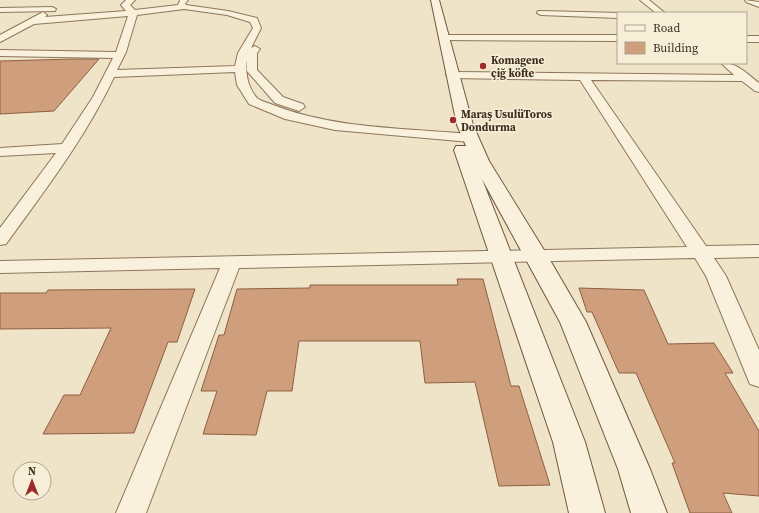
<svg xmlns="http://www.w3.org/2000/svg" width="759" height="513" font-family="'Source Serif 4',serif">
  <style>
    .building { fill: #cf9f7d; stroke: #8d5f41 }
    .lines { fill: none; stroke-linecap: round; stroke-linejoin: round }
    .street-casing { stroke: #8d765c; stroke-width: 2 }
    .secondary-casing { stroke: #6f573f; stroke-width: 2 }
    .street { fill: #faf1dc; fill-rule: evenodd }
    .secondary { fill: #faf1dc; fill-rule: evenodd }
    .poi-dot { fill: #9e2a2b; stroke: #f7eed8; stroke-width: 1.5 }
    .labels { text-anchor: middle; dominant-baseline: central; stroke-width: 3; stroke-linejoin: round; paint-order: stroke }
    .far-poi-label { font-size: 11px; font-weight: bold; fill: #3d2e20; stroke: #f7eed8; text-anchor: start }
  </style>
  <rect width="100%" height="100%" fill="#f0e4c8"/>
  <!-- building -->
  <g class="building">
    <path d="M 74,59 L 99,59 L 54,111 L 0,114 L 0,61 Z"/>
    <path d="M 457,279 L 483,279 L 511,386 L 519,386 L 550,485 L 499,486 L 475,382 L 425,383 L 420,341 L 299,341 L 292,391 L 267,391 L 256,435 L 203,434 L 217,391 L 201,391 L 219,335 L 224,335 L 237,289 L 310,288 L 310,285 L 458,285 Z"/>
    <path d="M 579,288 L 644,290 L 668,344 L 714,343 L 733,373 L 725,373 L 759,431 L 759,496 L 723,493 L 732,513 L 690,513 L 672,463 L 675,463 L 636,373 L 619,373 L 592,312 L 587,312 Z"/>
    <path d="M 195,289 L 177,342 L 168,342 L 134,433 L 43,434 L 64,395 L 80,395 L 111,328 L 0,329 L 0,293 L 46,293 L 48,290 Z"/>
  </g>
  <g class="lines">
    <!-- street casing -->
    <g class="street-casing">
      <g id="street">
        <path d="M 126,0 L 135,0 L 130,5 L 135,10 L 178,5 L 180,0 L 188,0 L 185,4 L 186,5 L 228,11 L 257,18 L 261,28 L 251,48 L 255,46 L 260,49 L 257,53 L 257,70 L 283,97 L 303,104 L 305,107 L 299,111 L 275,103 L 247,71 L 247,60 C 245,73 248,88 257,98 C 260,101 269,103 273,105 C 335,129 405,128 470,134 L 475,135 L 477,138 L 475,141 L 470,142 L 335,130 L 285,119 L 249,104 L 237,85 L 235,72 L 114,77 C 86,137 45,190 6,244 L 0,245 L 0,228 L 56,153 L 0,156 L 0,148 L 62,144 L 93,97 L 113,58 L 0,56 L 0,50 L 116,52 L 128,16 L 34,24 L 0,42 L 0,35 L 43,12 L 47,15 L 45,17 L 126,11 L 121,5 ZM 184,9 L 227,15 L 250,22 L 253,28 L 238,53 L 235,66 L 117,70 L 126,52 L 137,15 Z"/>
        <path d="M 640,0 L 649,0 L 665,13 L 656,13 Z"/>
        <path d="M 745,0 L 759,2 L 759,7 L 746,2 Z"/>
        <path d="M 52,7 L 56,9 L 55,11 L 0,12 L 0,8 Z"/>
        <path d="M 538,11 L 541,11 L 620,13 L 618,13 L 618,18 L 541,15 L 537,13 Z"/>
        <path d="M 444,35 L 618,35 L 618,41 L 441,40 L 441,36 Z"/>
        <rect x="746" y="36" width="13" height="6"/>
        <path d="M 721,63 C 738,63 746,73 759,83 L 759,92 L 755,91 L 742,81 L 591,80 L 706,246 L 759,245 L 759,257 L 714,258 L 726,276 L 759,350 L 759,387 L 750,384 L 747,377 L 706,276 L 695,258 L 239,268 L 146,513 L 116,513 L 220,268 L 0,273 L 0,261 L 687,247 L 580,80 L 452,78 L 446,75 L 452,72 L 734,75 Z"/>
      </g>
    </g>
    <!-- secondary casing -->
    <g class="secondary-casing">
      <path id="secondary" d="M 431,0 L 439,0 L 473,125 L 489,161 L 547,255 L 586,322 L 650,469 L 667,513 L 631,513 L 618,469 L 560,322 L 482,179 L 585,442 L 605,513 L 569,513 L 553,442 L 454,150 L 456,146 L 466,146 L 457,125 Z"/>
    </g>
    <!-- street -->
    <use href="#street" class="street"/>
    <!-- secondary -->
    <use href="#secondary" class="secondary"/>
  </g>
  <!-- markers -->
  <g class="poi-dot">
    <circle cx="483" cy="66" r="4"/>
    <circle cx="453" cy="120" r="4"/>
  </g>
  <g class="labels">
    <!-- far-poi labels -->
    <g class="far-poi-label">
      <text x="491" y="60">Komagene<tspan x="491" dy="13">çiğ köfte</tspan></text>
      <text x="461" y="114">Maraş UsulüToros<tspan x="461" dy="13">Dondurma</tspan></text>
    </g>
  </g>
  <!-- legend -->
  <rect x="617" y="12" width="130" height="52" fill="#f7eed8" stroke="#ada18e"/>
  <rect x="625" y="25" width="20" height="6" fill="#faf1dc" stroke="#ada18e"/>
  <text x="653" y="32" font-size="12" fill="#3d2e20">Road</text>
  <rect x="625" y="42" width="20" height="12" fill="#cf9f7d" stroke="#ada18e"/>
  <text x="653" y="52" font-size="12" fill="#3d2e20">Building</text>
  <!-- north arrow -->
  <g transform="translate(32 481)"><circle r="19" fill="#f7eed8" stroke="#ada18e"/>
  <path d="M0-3L7 15L0 10L-7 15Z" fill="#9e2a2b"/>
  <text y="-6" font-size="11" font-weight="bold" text-anchor="middle" fill="#3d2e20">N</text>
  </g>
</svg>
